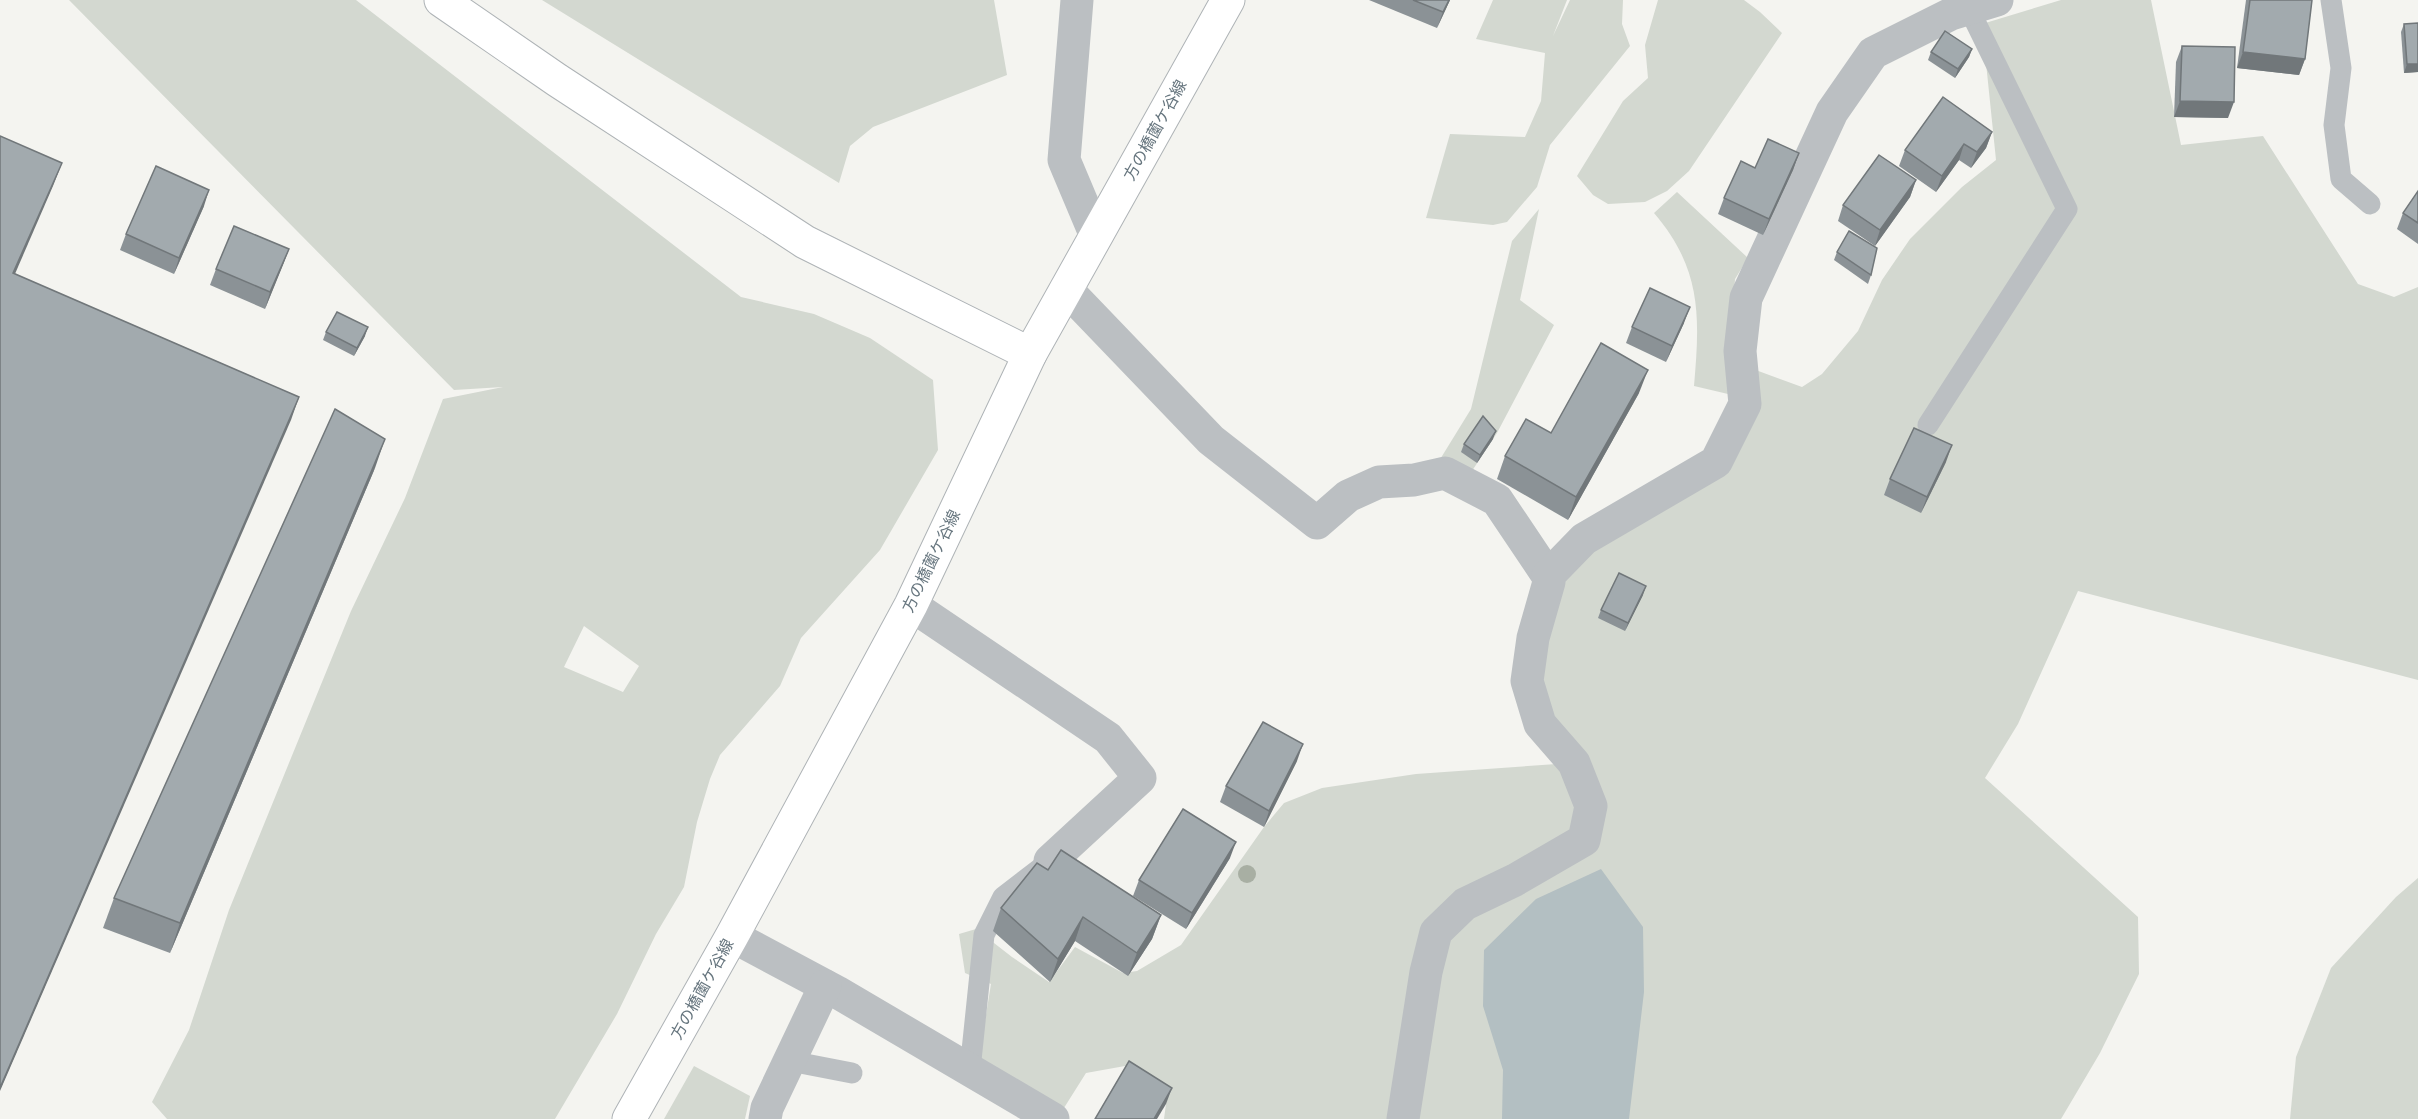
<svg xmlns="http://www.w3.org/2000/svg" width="2418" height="1119" font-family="Rubik,'Noto Sans JP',sans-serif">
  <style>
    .green { fill: #d3d8d0; fill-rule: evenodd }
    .water { fill: #b3bfc2 }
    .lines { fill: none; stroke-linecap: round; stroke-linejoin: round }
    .secondary-casing { stroke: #aeb3b6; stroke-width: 35 }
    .lane { stroke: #bbbfc2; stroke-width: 21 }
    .street { stroke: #bbbfc2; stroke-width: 33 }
    .secondary { stroke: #fff; stroke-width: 33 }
    .tree { fill: #a8afa3 }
    .wall { fill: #8b9296 }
    .shaded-wall { fill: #71777a }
    .building { fill: #a2aaae; stroke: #71777a; stroke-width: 1.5 }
    .labels { text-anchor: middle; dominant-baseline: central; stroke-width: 6; stroke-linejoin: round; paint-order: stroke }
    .street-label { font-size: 16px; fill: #66757e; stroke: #fff }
  </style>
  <rect width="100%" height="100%" fill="#f4f4f0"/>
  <!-- green -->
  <g class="green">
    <path d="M 69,0 L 356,0 L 741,297 L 814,314 L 870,338 L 933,380 L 938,450 L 880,550 L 801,638 L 780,686 L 720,755 L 710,779 L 697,822 L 684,887 L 656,934 L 617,1014 L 555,1119 L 167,1119 L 152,1102 L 189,1030 L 229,910 L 351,611 L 405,498 L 443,399 L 503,387 L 454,390 ZM 584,626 L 639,666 L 623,692 L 564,667 Z"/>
    <path d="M 542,0 L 994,0 L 1007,75 L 873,127 L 850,146 L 839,183 Z"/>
    <path d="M 1493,0 L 1567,0 L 1553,36 L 1570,0 L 1623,0 L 1622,24 L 1630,46 L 1550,145 L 1537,187 L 1507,222 L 1493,225 L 1426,218 L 1450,134 L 1525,137 L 1541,101 L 1545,53 L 1476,39 Z"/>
    <path d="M 1658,0 L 1744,0 L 1760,12 L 1782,33 L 1689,171 L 1667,191 L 1645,202 L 1608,204 L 1593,195 L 1577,176 L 1623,101 L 1648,78 L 1645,45 Z"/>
    <path d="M 2061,0 L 2151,0 L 2181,145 L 2263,136 L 2358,284 L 2394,297 L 2418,287 L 2418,680 L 2078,591 L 2018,724 L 1985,778 L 2138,917 L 2139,974 L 2100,1053 L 2061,1119 L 1164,1119 L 1166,1104 L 1125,1066 L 1086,1073 L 1057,1119 L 978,1064 L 991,984 L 965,973 L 959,934 L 976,929 L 1012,957 L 1049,982 L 1075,947 L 1123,973 L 1137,971 L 1181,945 L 1264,827 L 1284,803 L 1322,788 L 1416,774 L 1571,763 L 1531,693 L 1549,582 L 1716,462 L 1753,369 L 1802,387 L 1822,374 L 1858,331 L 1882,280 L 1910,239 L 1962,187 L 1996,160 L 1982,24 Z"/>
    <path d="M 1677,192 L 1748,258 L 1735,279 L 1728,394 L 1694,386 C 1700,317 1702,269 1654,213 Z"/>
    <path d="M 1539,209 L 1520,300 L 1554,325 L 1497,433 L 1470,474 L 1439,461 L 1471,409 L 1512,241 Z"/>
    <path d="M 2418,878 L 2418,1119 L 2290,1119 L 2296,1057 L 2331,968 L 2396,897 Z"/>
    <path d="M 694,1066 L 750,1096 L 745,1119 L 664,1119 Z"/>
  </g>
  <!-- water -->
  <path class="water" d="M 1601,869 L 1643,927 L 1644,992 L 1629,1119 L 1502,1119 L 1503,1070 L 1483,1006 L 1484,950 L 1536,899 Z"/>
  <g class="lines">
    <!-- secondary casing -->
    <g class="secondary-casing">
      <g id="secondary">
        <path d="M 441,0 L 557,80 L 805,242 L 1030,354"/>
        <path d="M 629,1119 L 732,936 L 911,605 L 1030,354 L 1228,0"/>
      </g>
    </g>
    <!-- lane -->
    <g class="lane">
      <path d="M 2331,0 L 2341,68 L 2334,125 L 2341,179 L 2370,204"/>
      <path d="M 1928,425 L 2067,209 L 1969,9"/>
      <path d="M 790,1061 L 852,1073"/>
      <path d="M 970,1070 L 984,935 L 1003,897 L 1042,867"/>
    </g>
    <!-- street -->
    <g class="street">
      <path d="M 1077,0 L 1064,160 L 1096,236"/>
      <path d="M 1066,289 L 1211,440 L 1317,523 L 1348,496 L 1379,482 L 1414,480 L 1445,473 L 1497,500 L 1548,576"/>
      <path d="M 911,605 L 1108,738 L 1140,778 L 1050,861"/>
      <path d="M 732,936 L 837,992 L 1053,1119"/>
      <path d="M 765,1119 L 767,1108 L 825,986"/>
      <path d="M 1403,1119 L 1426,972 L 1436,932 L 1465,904 L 1515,880 L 1584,840 L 1591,806 L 1574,763 L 1540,724 L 1527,681 L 1533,638 L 1549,582 L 1548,576 L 1584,539 L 1716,462 L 1745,404 L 1740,351 L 1746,298 L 1832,112 L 1873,53 L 1951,14 L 1997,0"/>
    </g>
    <!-- secondary -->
    <use href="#secondary" class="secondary"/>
  </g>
  <!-- trees -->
  <circle class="tree" cx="1247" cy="874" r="9"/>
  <!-- wall -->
  <g class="wall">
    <path d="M 1369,0 L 1450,0 L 1437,28 Z"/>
    <path d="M 2246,0 L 2312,0 L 2305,59 L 2299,75 L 2237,68 Z"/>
    <path d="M 2418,23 L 2418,72 L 2404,73 L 2401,32 L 2404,24 Z"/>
    <path d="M 2182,46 L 2228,118 L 2174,117 L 2176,62 Z"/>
    <path d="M 1972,49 L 1969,57 L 1955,78 L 1928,60 L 1931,52 Z"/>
    <path d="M 1992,132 L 1986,148 L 1971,168 L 1959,160 L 1936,192 L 1899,166 L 1905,150 Z"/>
    <path d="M 1799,153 L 1793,170 L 1763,235 L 1718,214 L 1724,198 L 1755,168 Z"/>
    <path d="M 1916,180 L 1910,197 L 1875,246 L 1838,221 L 1843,205 Z"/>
    <path d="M 2418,191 L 2418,244 L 2397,229 L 2403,213 Z"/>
    <path d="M 204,206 L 174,274 L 120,250 L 126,234 Z"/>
    <path d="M 289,249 L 265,309 L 210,285 L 216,269 Z"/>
    <path d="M 1837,252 L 1871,275 L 1868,284 L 1834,260 Z"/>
    <path d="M 1684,323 L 1666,362 L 1626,343 L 1632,327 Z"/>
    <path d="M 326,332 L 365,336 L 354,356 L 323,340 Z"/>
    <path d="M 1639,393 L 1568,520 L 1497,479 L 1505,456 L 1551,433 Z"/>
    <path d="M 1493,439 L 1477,463 L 1461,452 L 1464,444 Z"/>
    <path d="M 1946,462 L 1921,513 L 1884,495 L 1890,479 Z"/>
    <path d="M 375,468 L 170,953 L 103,928 L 114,898 Z"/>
    <path d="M 1643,595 L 1625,631 L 1598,618 L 1601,610 Z"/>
    <path d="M 1297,761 L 1264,827 L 1220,802 L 1226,786 Z"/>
    <path d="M 1230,858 L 1186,929 L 1133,896 L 1139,880 Z"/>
    <path d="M 1048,870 L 1161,915 L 1152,939 L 1128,976 L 1075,941 L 1050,982 L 993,931 L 1001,908 Z"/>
  </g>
  <!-- shaded-wall -->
  <g class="shaded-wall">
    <path d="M 1449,0 L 1450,0 L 1437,28 L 1443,12 Z"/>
    <path d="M 1972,49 L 1969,57 L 1955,78 L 1958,69 Z"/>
    <path d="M 2243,52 L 2305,59 L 2299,75 L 2237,68 Z"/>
    <path d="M 2407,64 L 2418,64 L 2418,72 L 2404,73 Z"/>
    <path d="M 2180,101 L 2234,102 L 2228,118 L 2174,117 Z"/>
    <path d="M 1992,132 L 1986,148 L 1971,168 L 1977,152 Z"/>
    <path d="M 1964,144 L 1959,160 L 1936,192 L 1942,176 Z"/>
    <path d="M 1799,153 L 1793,170 L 1763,235 L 1769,219 Z"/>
    <path d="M 62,163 L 53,186 L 5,297 L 13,273 Z"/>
    <path d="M 1916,180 L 1910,197 L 1875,246 L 1880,230 Z"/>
    <path d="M 209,190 L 204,206 L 174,274 L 179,258 Z"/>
    <path d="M 289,249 L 283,265 L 265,309 L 270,292 Z"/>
    <path d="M 1690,307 L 1684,323 L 1666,362 L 1672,346 Z"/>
    <path d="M 368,327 L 365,336 L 354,356 L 357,348 Z"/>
    <path d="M 1648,370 L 1639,393 L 1568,520 L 1576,497 Z"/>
    <path d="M 299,397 L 291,420 L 0,1091 L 0,1088 Z"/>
    <path d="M 1496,431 L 1493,439 L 1477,463 L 1480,455 Z"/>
    <path d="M 385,439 L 375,468 L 170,953 L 180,923 Z"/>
    <path d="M 1952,445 L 1946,462 L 1921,513 L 1927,497 Z"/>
    <path d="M 1646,586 L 1643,595 L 1625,631 L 1628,623 Z"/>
    <path d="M 1303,744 L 1297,761 L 1264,827 L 1269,811 Z"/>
    <path d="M 1236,842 L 1230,858 L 1186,929 L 1192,913 Z"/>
    <path d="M 1161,915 L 1152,939 L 1128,976 L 1137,953 Z"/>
    <path d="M 1083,917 L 1075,941 L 1050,982 L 1058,959 Z"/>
    <path d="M 1172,1088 L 1166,1104 L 1157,1119 L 1154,1119 Z"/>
  </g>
  <!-- building -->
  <g class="building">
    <path d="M 1413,0 L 1449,0 L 1443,12 Z"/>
    <path d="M 2250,0 L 2312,0 L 2305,59 L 2243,52 Z"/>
    <path d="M 2418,23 L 2418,64 L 2407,64 L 2404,24 Z"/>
    <path d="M 1945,31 L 1972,49 L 1958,69 L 1931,52 Z"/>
    <path d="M 2182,46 L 2235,47 L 2234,102 L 2180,101 Z"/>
    <path d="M 1943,97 L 1992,132 L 1977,152 L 1964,144 L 1942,176 L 1905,150 Z"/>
    <path d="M 0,136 L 62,163 L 13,273 L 299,397 L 0,1088 Z"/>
    <path d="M 1768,139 L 1799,153 L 1769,219 L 1724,198 L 1741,161 L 1755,168 Z"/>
    <path d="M 1879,155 L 1916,180 L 1880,230 L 1843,205 Z"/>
    <path d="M 156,166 L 209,190 L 179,258 L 126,234 Z"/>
    <path d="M 2418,191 L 2418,223 L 2403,213 Z"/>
    <path d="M 234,226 L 289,249 L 270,292 L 216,269 Z"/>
    <path d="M 1849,231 L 1877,248 L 1871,275 L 1837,252 Z"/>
    <path d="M 1650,288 L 1690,307 L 1672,346 L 1632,327 Z"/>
    <path d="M 337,312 L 368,327 L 357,348 L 326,332 Z"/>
    <path d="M 1601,343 L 1648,370 L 1576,497 L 1505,456 L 1526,419 L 1551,433 Z"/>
    <path d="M 335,409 L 385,439 L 180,923 L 114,898 Z"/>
    <path d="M 1483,416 L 1496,431 L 1480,455 L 1464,444 Z"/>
    <path d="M 1914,428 L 1952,445 L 1927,497 L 1890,479 Z"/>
    <path d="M 1619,573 L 1646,586 L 1628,623 L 1601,610 Z"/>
    <path d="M 1263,722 L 1303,744 L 1269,811 L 1226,786 Z"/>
    <path d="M 1183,809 L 1236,842 L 1192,913 L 1139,880 Z"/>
    <path d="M 1061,850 L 1161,915 L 1137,953 L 1083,917 L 1058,959 L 1001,908 L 1037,863 L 1048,870 Z"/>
    <path d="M 1129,1061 L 1172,1088 L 1154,1119 L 1095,1119 Z"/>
  </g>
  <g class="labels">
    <!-- street labels -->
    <g class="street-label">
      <text transform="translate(1155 130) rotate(-61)">方の橋薗ケ谷線</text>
      <text transform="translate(931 561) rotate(-64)">方の橋薗ケ谷線</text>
      <text transform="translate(702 989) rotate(-61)">方の橋薗ケ谷線</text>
    </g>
  </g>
</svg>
